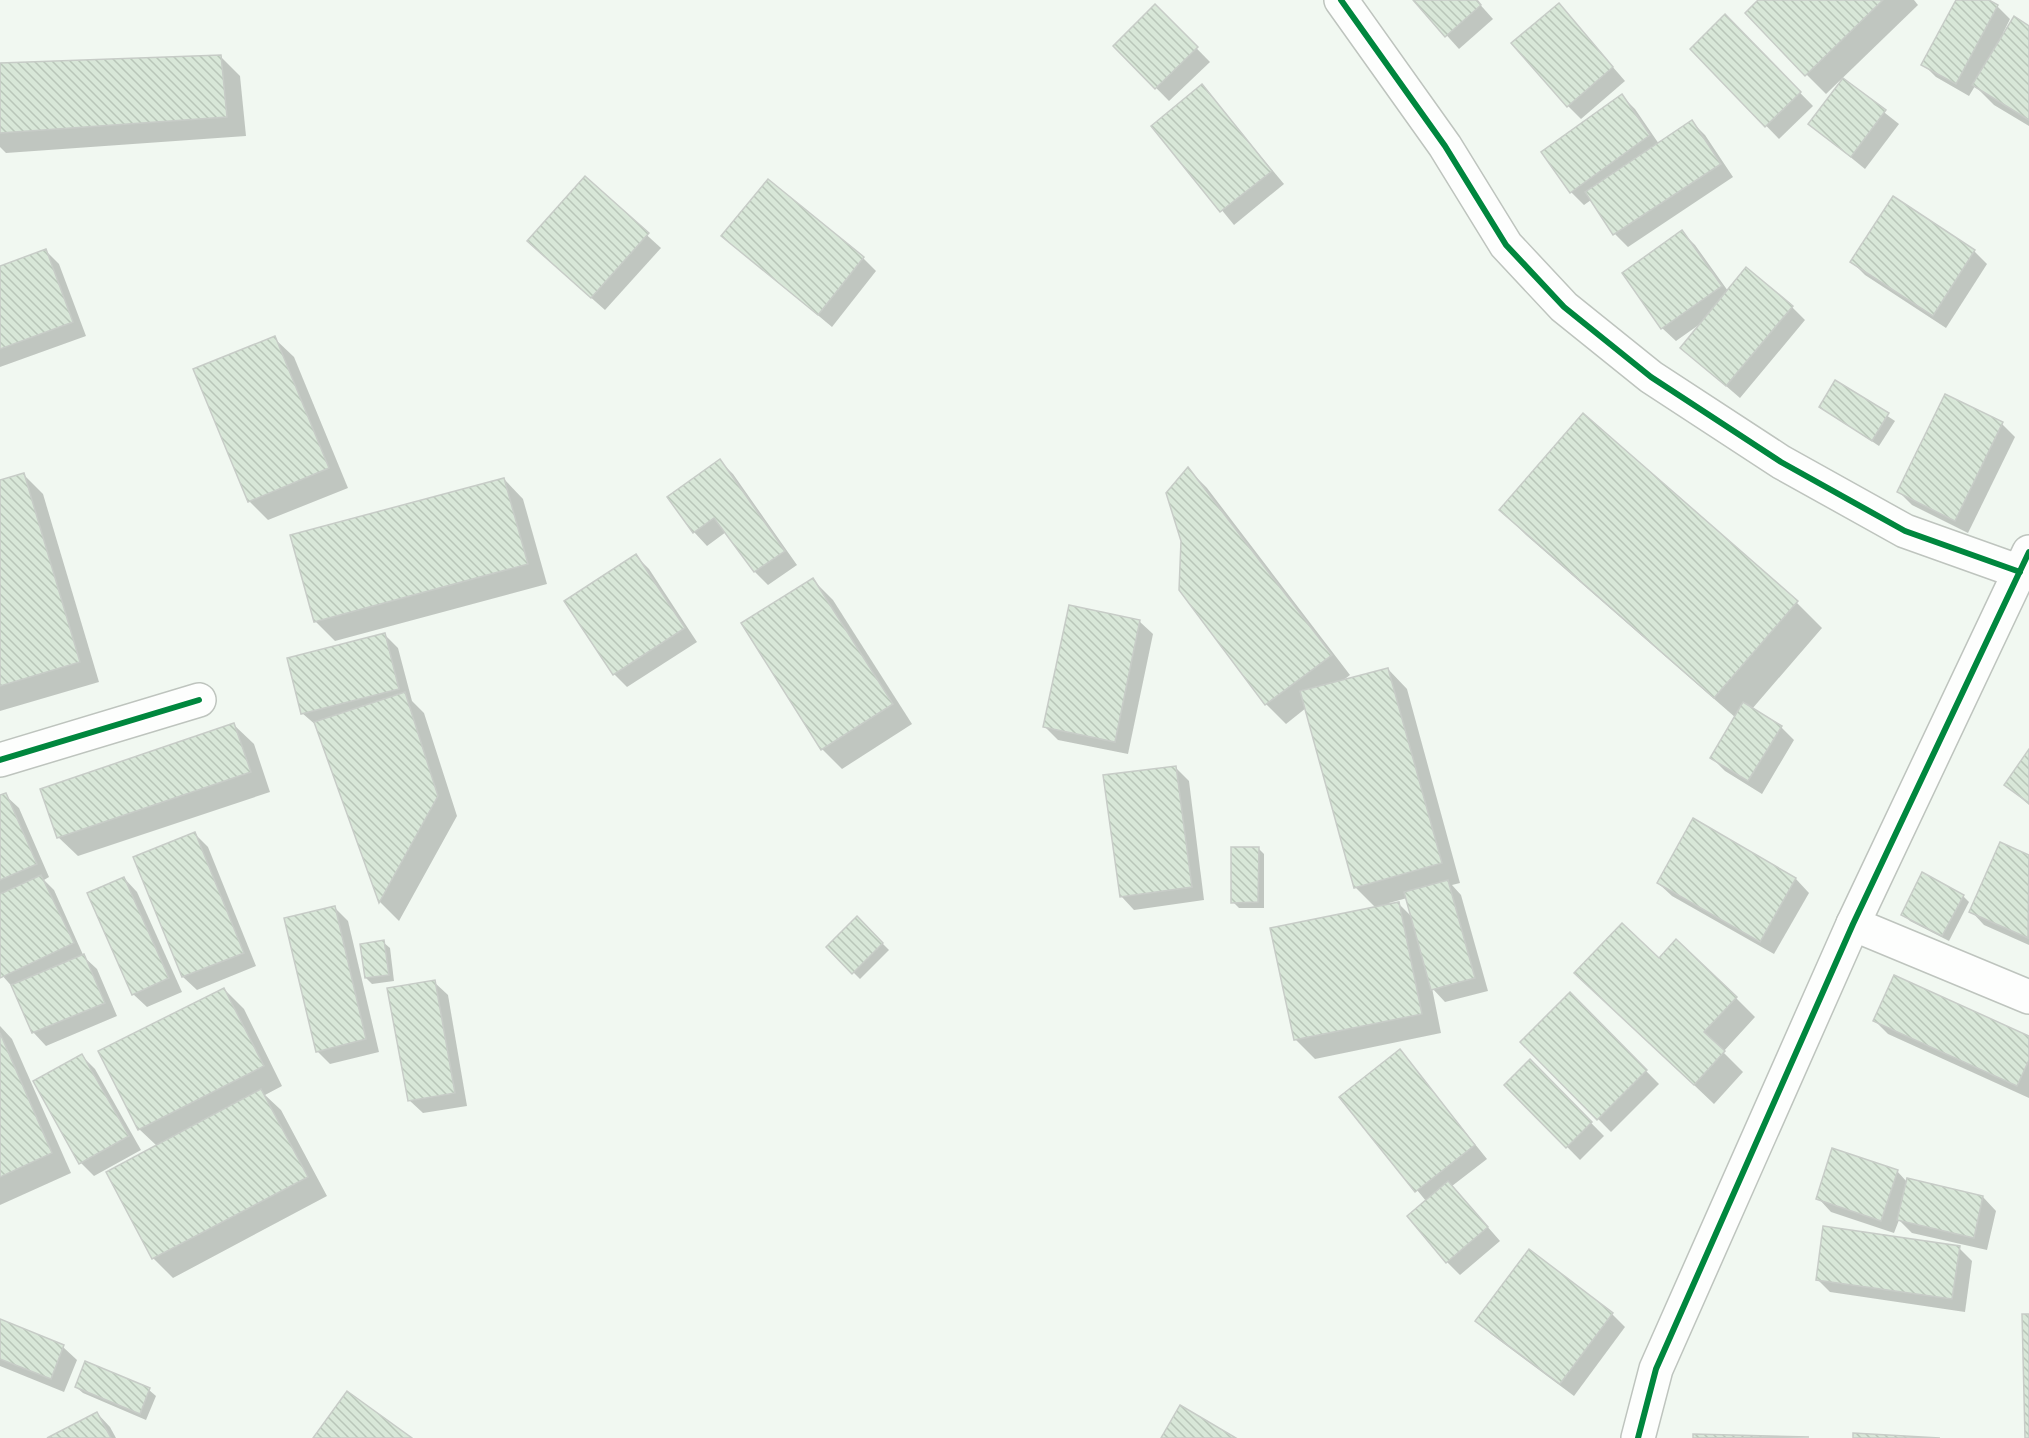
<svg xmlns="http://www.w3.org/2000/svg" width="2029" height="1438" font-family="'Space Grotesk',sans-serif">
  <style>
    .shadow { fill: #0003; fill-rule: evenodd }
    .building { fill: url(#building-back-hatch); stroke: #c7ccc7; stroke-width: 1.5 }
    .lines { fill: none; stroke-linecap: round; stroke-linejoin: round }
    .street-casing { stroke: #bec4be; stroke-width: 36 }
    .street { stroke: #fdfefd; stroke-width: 33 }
    .cycleway-casing { stroke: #fff; stroke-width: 10 }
    .cycleway { stroke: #00873e; stroke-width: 6 }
  </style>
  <defs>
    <pattern id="building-back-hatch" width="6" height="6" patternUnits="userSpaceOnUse" patternTransform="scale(1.5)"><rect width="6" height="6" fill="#d8e7d8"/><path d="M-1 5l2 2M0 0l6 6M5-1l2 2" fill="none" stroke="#b9c6b9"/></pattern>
  </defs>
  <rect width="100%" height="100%" fill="#f1f8f1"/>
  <!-- shadow -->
  <g class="shadow">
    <path d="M 1415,0 L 1476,0 L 1493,19 L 1459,49 Z"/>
    <path d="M 1760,0 L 1914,0 L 1918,5 L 1826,94 L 1806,74 Z"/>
    <path d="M 1957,0 L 1986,0 L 1997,6 L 2010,19 L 2003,33 L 2005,34 L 2029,27 L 2029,126 L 1994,105 L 1975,86 L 1969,96 L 1936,77 L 1923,64 Z"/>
    <path d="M 1559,5 L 1625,81 L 1581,119 L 1568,106 Z"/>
    <path d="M 1155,6 L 1210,62 L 1169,101 L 1115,46 Z"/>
    <path d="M 1725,16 L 1813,106 L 1779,139 L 1692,49 Z"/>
    <path d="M 221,57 L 240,76 L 246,136 L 6,153 L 0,147 L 0,65 Z"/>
    <path d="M 1843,80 L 1899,124 L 1865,169 L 1810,124 Z"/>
    <path d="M 1202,86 L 1284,184 L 1234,225 L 1153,126 Z"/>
    <path d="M 1622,96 L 1635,109 L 1659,144 L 1692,122 L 1705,135 L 1733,177 L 1628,247 L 1615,234 L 1591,200 L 1584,205 L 1571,192 Z"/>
    <path d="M 585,179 L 661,248 L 605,310 L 542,254 Z"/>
    <path d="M 1682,232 L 1695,245 L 1728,291 L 1792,307 L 1805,320 L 1740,398 L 1682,348 L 1700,324 L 1676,341 L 1662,328 L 1624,273 Z"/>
    <path d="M 723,236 L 863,258 L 876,271 L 832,327 Z"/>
    <path d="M 46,251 L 59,264 L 86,336 L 0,367 L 0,268 Z"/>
    <path d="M 1974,251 L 1987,264 L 1946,328 L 1865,275 L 1852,262 Z"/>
    <path d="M 274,338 L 294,357 L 348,488 L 268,520 L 249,501 Z"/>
    <path d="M 1836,382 L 1895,421 L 1879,446 L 1821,407 Z"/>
    <path d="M 1583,415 L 1797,603 L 1822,628 L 1752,709 L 1781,727 L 1794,740 L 1762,794 L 1725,771 L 1712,758 L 1736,718 L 1526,535 L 1501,510 Z"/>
    <path d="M 2002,424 L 2015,437 L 1968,533 L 1912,505 L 1899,492 Z"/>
    <path d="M 720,461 L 733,474 L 797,565 L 768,585 L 755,572 L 726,532 L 707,546 L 694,532 Z"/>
    <path d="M 1188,469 L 1207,488 L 1350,675 L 1341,682 L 1388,669 L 1407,689 L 1460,883 L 1452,885 L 1461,895 L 1488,991 L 1445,1002 L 1432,988 L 1441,1033 L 1315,1059 L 1295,1039 L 1376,908 L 1355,887 L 1306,708 L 1286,724 L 1266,704 L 1181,590 ZM 1407,898 L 1412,917 L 1398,903 L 1390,905 L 1389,903 Z"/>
    <path d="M 23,474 L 43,494 L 99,682 L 0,711 L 0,481 Z"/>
    <path d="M 504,479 L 523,499 L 547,584 L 335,641 L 315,621 Z"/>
    <path d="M 636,556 L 649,569 L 697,642 L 627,687 L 614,674 Z"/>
    <path d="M 813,580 L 833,600 L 912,724 L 842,769 L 822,749 Z"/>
    <path d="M 1139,621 L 1153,634 L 1128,754 L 1058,740 L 1045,727 Z"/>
    <path d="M 385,635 L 398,648 L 412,701 L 424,713 L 457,816 L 399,921 L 380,902 L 317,726 L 302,713 Z"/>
    <path d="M 234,725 L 254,744 L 270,792 L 78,856 L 58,837 Z"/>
    <path d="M 2029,751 L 2029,805 L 2006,785 Z"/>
    <path d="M 1175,767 L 1189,781 L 1204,900 L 1134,910 L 1121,896 Z"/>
    <path d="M 5,795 L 19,808 L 49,877 L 44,880 L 54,890 L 84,957 L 97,969 L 117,1016 L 46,1046 L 33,1032 L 16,991 L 0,973 L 0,797 Z"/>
    <path d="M 1694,821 L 1796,879 L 1809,893 L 1774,954 L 1672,896 L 1658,883 Z"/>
    <path d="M 195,834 L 208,847 L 256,966 L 197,990 L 183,977 L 135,857 Z"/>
    <path d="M 2000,844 L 2029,857 L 2029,945 L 1984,925 L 1971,911 Z"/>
    <path d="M 1258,848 L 1264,854 L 1264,908 L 1239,908 L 1233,902 Z"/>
    <path d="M 124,878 L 137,892 L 182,992 L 147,1007 L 133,994 Z"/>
    <path d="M 1963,896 L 1969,902 L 1949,941 L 1910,921 L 1903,914 Z"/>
    <path d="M 335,908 L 348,921 L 379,1052 L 330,1064 L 317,1051 Z"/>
    <path d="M 857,918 L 889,950 L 860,979 L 828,947 Z"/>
    <path d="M 383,942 L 390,948 L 394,981 L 372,984 L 366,978 Z"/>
    <path d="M 1659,960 L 1736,998 L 1755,1017 L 1723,1052 L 1743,1072 L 1714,1104 L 1596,992 Z"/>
    <path d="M 434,982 L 448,995 L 467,1106 L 423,1113 L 409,1100 Z"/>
    <path d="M 224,989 L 244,1009 L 282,1086 L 265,1095 L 281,1110 L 327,1196 L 173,1278 L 153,1258 L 157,1146 L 139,1129 Z"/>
    <path d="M 1570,994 L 1659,1084 L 1611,1132 L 1522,1042 Z"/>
    <path d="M 1875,1021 L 2029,1038 L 2029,1098 L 1888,1034 Z"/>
    <path d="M 0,1026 L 12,1039 L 71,1173 L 0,1205 Z"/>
    <path d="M 1400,1051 L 1487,1159 L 1452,1186 L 1500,1241 L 1460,1275 L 1447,1262 L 1426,1201 L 1341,1097 Z"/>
    <path d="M 82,1056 L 95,1069 L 141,1150 L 94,1176 L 81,1163 Z"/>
    <path d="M 1530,1061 L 1604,1136 L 1580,1160 L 1506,1085 Z"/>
    <path d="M 1897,1171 L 1907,1182 L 1983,1197 L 1996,1211 L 1987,1250 L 1912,1233 L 1899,1220 L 1894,1233 L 1831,1212 L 1818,1198 Z"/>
    <path d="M 1959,1248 L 1972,1261 L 1965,1312 L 1830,1292 L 1817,1279 Z"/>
    <path d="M 1612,1314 L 1625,1327 L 1574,1396 L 1491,1334 L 1477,1321 Z"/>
    <path d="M 0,1321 L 63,1347 L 77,1360 L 64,1392 L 0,1366 Z"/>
    <path d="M 86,1363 L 149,1390 L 156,1396 L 146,1420 L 83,1393 L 76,1387 Z"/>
    <path d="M 97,1413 L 110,1427 L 116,1438 L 50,1438 Z"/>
    <path d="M 1694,1436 L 1799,1438 L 1694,1438 Z"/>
  </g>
  <!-- building -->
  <g class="building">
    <path d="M 1413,0 L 1477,0 L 1481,5 L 1445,37 Z"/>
    <path d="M 1758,0 L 1883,0 L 1805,76 L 1745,13 Z"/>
    <path d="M 1956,0 L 1989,0 L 1998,5 L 1956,84 L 1921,65 Z"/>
    <path d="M 1559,3 L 1613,67 L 1567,107 L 1511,43 Z"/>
    <path d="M 1155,4 L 1198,47 L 1155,89 L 1113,46 Z"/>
    <path d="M 1725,14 L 1801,92 L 1765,127 L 1690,49 Z"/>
    <path d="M 2014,16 L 2029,26 L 2029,120 L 1972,85 Z"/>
    <path d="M 221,55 L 227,117 L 0,133 L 0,63 Z"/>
    <path d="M 1843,78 L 1886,110 L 1851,157 L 1808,124 Z"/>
    <path d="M 1202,84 L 1272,171 L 1220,212 L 1151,126 Z"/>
    <path d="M 1622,94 L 1650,135 L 1570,193 L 1541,152 Z"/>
    <path d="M 1692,120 L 1721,164 L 1613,235 L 1585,192 Z"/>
    <path d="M 585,176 L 649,233 L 591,298 L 527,241 Z"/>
    <path d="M 768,179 L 864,257 L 818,315 L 721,236 Z"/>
    <path d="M 1893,196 L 1975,250 L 1933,316 L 1850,262 Z"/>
    <path d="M 1682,230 L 1722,286 L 1661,329 L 1622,273 Z"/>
    <path d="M 46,249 L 73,322 L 0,349 L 0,266 Z"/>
    <path d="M 1746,267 L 1793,306 L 1726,386 L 1680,348 Z"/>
    <path d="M 275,336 L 329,468 L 248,502 L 193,369 Z"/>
    <path d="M 1835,380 L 1889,413 L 1872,441 L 1819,407 Z"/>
    <path d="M 1945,394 L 2003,422 L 1955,521 L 1897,492 Z"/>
    <path d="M 1583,413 L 1798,601 L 1714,698 L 1499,510 Z"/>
    <path d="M 720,459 L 785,551 L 754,572 L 714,518 L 693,533 L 667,497 Z"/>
    <path d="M 1188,467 L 1332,655 L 1265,705 L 1179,590 L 1181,541 L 1166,493 Z"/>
    <path d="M 24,473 L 80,662 L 0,686 L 0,480 Z"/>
    <path d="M 504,478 L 528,564 L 314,622 L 290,535 Z"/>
    <path d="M 636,554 L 685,628 L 613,675 L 564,601 Z"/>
    <path d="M 813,578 L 893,704 L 821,750 L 741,623 Z"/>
    <path d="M 1069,605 L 1140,620 L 1115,742 L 1043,727 Z"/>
    <path d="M 385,633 L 399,689 L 301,714 L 287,658 Z"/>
    <path d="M 1388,668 L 1442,863 L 1354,888 L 1300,691 Z"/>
    <path d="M 405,692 L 438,796 L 379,903 L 314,722 Z"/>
    <path d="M 1743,702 L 1782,726 L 1748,781 L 1710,758 Z"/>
    <path d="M 234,723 L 251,772 L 57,838 L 40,789 Z"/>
    <path d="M 2029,749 L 2029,803 L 2004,785 Z"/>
    <path d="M 1176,766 L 1192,887 L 1120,897 L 1103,775 Z"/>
    <path d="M 6,793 L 37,864 L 0,880 L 0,795 Z"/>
    <path d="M 1693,818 L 1796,878 L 1760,942 L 1657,883 Z"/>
    <path d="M 195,832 L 244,953 L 182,977 L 133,857 Z"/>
    <path d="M 2000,842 L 2029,855 L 2028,938 L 1969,912 Z"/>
    <path d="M 1231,847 L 1259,847 L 1258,902 L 1231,903 Z"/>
    <path d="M 1922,872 L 1964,895 L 1942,936 L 1901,915 Z"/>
    <path d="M 41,875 L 74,943 L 0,978 L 0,894 Z"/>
    <path d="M 124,877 L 169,978 L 132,995 L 87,893 Z"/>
    <path d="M 1448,880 L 1475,978 L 1431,990 L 1404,892 Z"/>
    <path d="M 1399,902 L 1422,1014 L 1294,1040 L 1270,928 Z"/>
    <path d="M 335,906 L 366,1039 L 316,1052 L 284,918 Z"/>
    <path d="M 857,916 L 883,943 L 852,974 L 826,947 Z"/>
    <path d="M 1622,923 L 1659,958 L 1676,939 L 1737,997 L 1704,1032 L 1725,1051 L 1694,1085 L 1574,973 Z"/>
    <path d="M 384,940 L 389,975 L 365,978 L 360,944 Z"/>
    <path d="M 84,954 L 105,1003 L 32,1033 L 11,985 Z"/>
    <path d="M 1894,975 L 2029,1036 L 2029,1060 L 2017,1086 L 1873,1021 Z"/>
    <path d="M 435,980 L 455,1093 L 408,1101 L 387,988 Z"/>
    <path d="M 224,988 L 264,1066 L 138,1130 L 98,1051 Z"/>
    <path d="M 1570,992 L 1647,1070 L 1597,1120 L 1520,1042 Z"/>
    <path d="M 0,1033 L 52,1153 L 0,1177 Z"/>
    <path d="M 1400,1049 L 1475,1145 L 1415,1192 L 1339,1097 Z"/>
    <path d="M 82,1054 L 129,1136 L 79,1164 L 33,1081 Z"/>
    <path d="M 1530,1059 L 1592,1122 L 1566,1148 L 1504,1085 Z"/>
    <path d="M 261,1089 L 308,1177 L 152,1259 L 106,1172 Z"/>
    <path d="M 1832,1148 L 1898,1170 L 1881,1221 L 1816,1199 Z"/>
    <path d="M 1907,1178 L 1983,1196 L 1974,1238 L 1897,1220 Z"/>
    <path d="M 1448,1181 L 1488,1227 L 1446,1263 L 1407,1216 Z"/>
    <path d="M 1823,1226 L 1960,1246 L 1952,1299 L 1816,1280 Z"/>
    <path d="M 1529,1249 L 1613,1313 L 1560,1384 L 1475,1321 Z"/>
    <path d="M 2022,1314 L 2029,1314 L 2029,1438 L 2025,1438 Z"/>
    <path d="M 0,1319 L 64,1345 L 51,1379 L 0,1359 Z"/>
    <path d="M 85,1361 L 150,1388 L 140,1414 L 75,1387 Z"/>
    <path d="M 347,1391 L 412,1438 L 313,1438 Z"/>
    <path d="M 1180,1405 L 1236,1438 L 1161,1438 Z"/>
    <path d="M 97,1412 L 111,1438 L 47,1438 Z"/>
    <path d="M 1853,1433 L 1940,1438 L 1853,1438 Z"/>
    <path d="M 1693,1434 L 1809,1437 L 1693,1438 Z"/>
  </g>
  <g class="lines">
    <!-- street casing -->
    <g class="street-casing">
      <g id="street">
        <path d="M 1341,0 L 1445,146 L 1506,245 L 1564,307 L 1651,377 L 1781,462 L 1905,531 L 2020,572"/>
        <path d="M 0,760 L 199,700"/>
        <path d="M 1853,924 L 2029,997"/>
        <path d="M 1638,1438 L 1656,1369 L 1853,924 L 2029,552"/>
      </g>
    </g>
    <!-- street -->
    <use href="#street" class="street"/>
    <!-- cycleway casing -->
    <g class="cycleway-casing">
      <g id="cycleway">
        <path d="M 1341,0 L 1445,146 L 1506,245 L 1564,307 L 1651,377 L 1781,462 L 1905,531 L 2020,572"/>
        <path d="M 0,760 L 199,700"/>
        <path d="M 1638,1438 L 1656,1369 L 1853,924 L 2029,552"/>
      </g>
    </g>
    <!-- cycleway -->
    <use href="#cycleway" class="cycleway"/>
  </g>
</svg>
